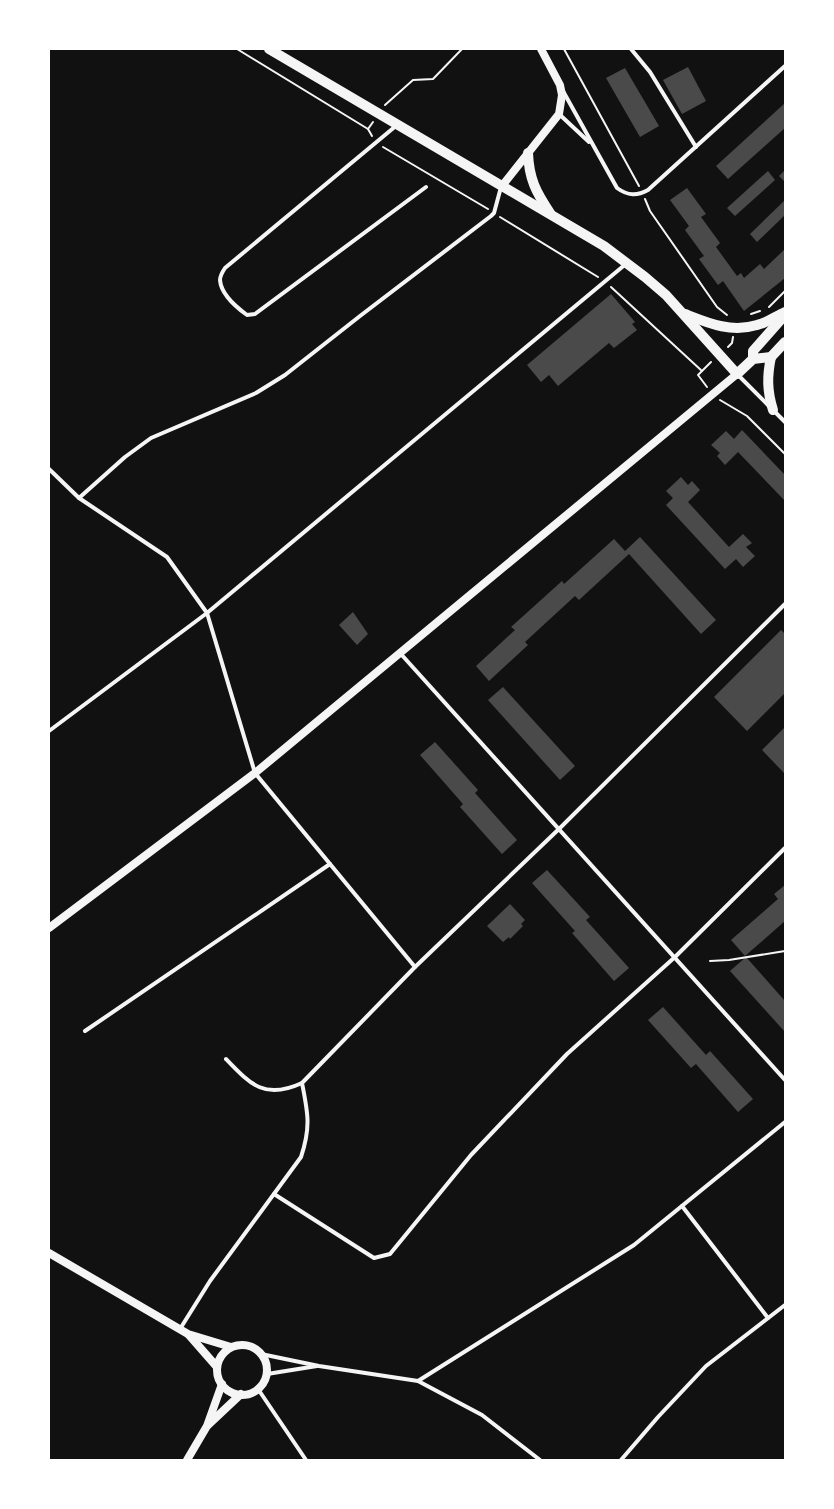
<svg xmlns="http://www.w3.org/2000/svg" width="834" height="1509" font-family="Lato,sans-serif">
  <style>
    .building { fill: #4a4a4a }
    .lines { fill: none; stroke-linecap: round; stroke-linejoin: round }
    .path { stroke: #f5f5f5; stroke-width: 2 }
    .minor { stroke: #f5f5f5; stroke-width: 4 }
    .secondary { stroke: #f5f5f5; stroke-width: 8 }
    .primary { stroke: #f5f5f5; stroke-width: 10 }
  </style>
  <rect width="100%" height="100%" fill="#111"/>
  <!-- building -->
  <g class="building">
    <path d="M 688,67 L 706,101 L 682,114 L 663,80 Z"/>
    <path d="M 625,68 L 659,126 L 640,137 L 606,78 Z"/>
    <path d="M 785,103 L 785,128 L 728,179 L 716,166 Z"/>
    <path d="M 785,170 L 785,182 L 779,176 Z"/>
    <path d="M 768,171 L 775,180 L 735,216 L 727,208 Z"/>
    <path d="M 687,188 L 706,214 L 701,217 L 720,243 L 716,247 L 737,276 L 741,273 L 744,278 L 760,264 L 764,269 L 785,249 L 785,278 L 744,311 L 723,281 L 718,285 L 699,259 L 704,256 L 685,230 L 689,226 L 670,200 Z"/>
    <path d="M 785,200 L 785,215 L 757,242 L 750,234 Z"/>
    <path d="M 611,294 L 635,322 L 632,324 L 637,330 L 614,348 L 609,343 L 558,386 L 549,375 L 541,382 L 527,365 Z"/>
    <path d="M 742,430 L 785,475 L 785,501 L 738,452 L 725,465 L 717,456 L 720,453 L 711,445 L 726,431 L 734,439 Z"/>
    <path d="M 681,477 L 688,485 L 692,481 L 700,490 L 688,502 L 729,547 L 743,534 L 752,543 L 746,547 L 755,556 L 743,567 L 736,559 L 725,569 L 666,505 L 673,498 L 666,491 Z"/>
    <path d="M 640,537 L 716,620 L 701,634 L 629,554 L 579,600 L 575,596 L 525,642 L 528,645 L 489,681 L 476,666 L 515,630 L 511,627 L 562,581 L 564,584 L 614,539 L 625,551 Z"/>
    <path d="M 353,612 L 368,634 L 357,645 L 339,625 Z"/>
    <path d="M 781,630 L 785,634 L 785,693 L 747,731 L 714,697 Z"/>
    <path d="M 503,687 L 575,766 L 560,780 L 488,700 Z"/>
    <path d="M 785,727 L 785,774 L 762,750 Z"/>
    <path d="M 435,742 L 478,790 L 475,793 L 517,840 L 502,854 L 460,807 L 463,804 L 420,755 Z"/>
    <path d="M 547,870 L 590,917 L 586,920 L 629,968 L 614,981 L 572,933 L 575,931 L 532,883 Z"/>
    <path d="M 785,885 L 785,921 L 745,956 L 731,940 L 778,899 L 774,894 Z"/>
    <path d="M 510,904 L 525,920 L 521,924 L 523,926 L 510,939 L 509,937 L 503,942 L 487,926 Z"/>
    <path d="M 746,957 L 785,1001 L 785,1032 L 730,971 Z"/>
    <path d="M 663,1007 L 706,1055 L 710,1051 L 753,1099 L 738,1112 L 696,1064 L 691,1068 L 648,1020 Z"/>
  </g>
  <g class="lines">
    <!-- path -->
    <g class="path">
      <path d="M 237,49 L 368,129 L 372,136"/>
      <path d="M 564,49 L 639,186"/>
      <path d="M 385,105 L 413,80 L 433,79 L 462,49"/>
      <path d="M 368,129 L 373,122"/>
      <path d="M 383,147 L 488,209"/>
      <path d="M 645,199 L 650,211 L 717,307 L 727,315"/>
      <path d="M 500,217 L 598,277"/>
      <path d="M 611,287 L 702,371"/>
      <path d="M 769,307 L 785,291"/>
      <path d="M 751,314 L 760,311"/>
      <path d="M 728,347 L 732,343 L 733,337"/>
      <path d="M 707,387 L 698,375 L 711,362"/>
      <path d="M 720,400 L 747,416 L 785,454"/>
      <path d="M 710,961 L 729,960 L 785,951"/>
    </g>
    <!-- minor -->
    <g class="minor">
      <path d="M 631,49 L 650,72 L 696,147"/>
      <path d="M 563,91 L 617,188 C 628,196 637,196 648,190 L 785,66"/>
      <path d="M 559,114 L 589,142"/>
      <path d="M 397,125 L 225,268 C 223,271 220,276 220,280 C 221,294 236,307 247,315 L 255,314 L 426,187"/>
      <path d="M 737,374 L 769,406"/>
      <path d="M 774,411 L 785,422"/>
      <path d="M 49,469 L 79,498 L 167,557 L 207,613 L 255,773 L 415,967"/>
      <path d="M 79,498 L 125,457 L 151,438 L 256,393 L 285,375 L 360,316 L 491,216 L 494,213 L 501,187"/>
      <path d="M 400,653 L 785,1080"/>
      <path d="M 49,731 L 207,613 L 627,263"/>
      <path d="M 85,1031 L 330,864"/>
      <path d="M 226,1059 C 251,1085 265,1100 302,1083"/>
      <path d="M 274,1194 L 374,1258 L 390,1254 L 471,1155 L 567,1054 L 675,957 L 785,848"/>
      <path d="M 682,1206 L 768,1318"/>
      <path d="M 180,1329 L 210,1281 L 301,1157 C 311,1127 308,1113 302,1083 L 415,967 L 560,828 L 785,604"/>
      <path d="M 261,1354 L 319,1366 L 418,1381 L 482,1415 L 540,1460"/>
      <path d="M 267,1374 L 317,1366"/>
      <path d="M 418,1381 L 634,1245 L 785,1122"/>
      <path d="M 258,1389 L 306,1460"/>
      <path d="M 621,1460 L 658,1417 L 706,1366 L 785,1305"/>
    </g>
    <!-- secondary -->
    <g class="secondary">
      <path d="M 502,186 L 559,114 L 562,95 L 560,85 L 541,49"/>
      <path d="M 49,928 L 255,773 L 737,374"/>
      <path d="M 49,1253 L 188,1334 L 231,1347"/>
      <path d="M 189,1335 L 217,1367"/>
      <circle cx="242" cy="1370" r="25"/>
      <path d="M 208,1425 L 241,1394"/>
      <path d="M 187,1460 L 207,1426 L 222,1384"/>
    </g>
    <!-- primary -->
    <g class="primary">
      <path d="M 269,49 L 604,246 L 645,277 L 666,295 L 737,374 L 753,359 L 771,357 L 785,342"/>
      <path d="M 528,153 C 529,179 536,192 550,213"/>
      <path d="M 685,314 C 708,323 731,333 757,325 C 767,323 776,316 785,312"/>
      <path d="M 771,357 C 767,376 767,391 773,410"/>
      <path d="M 753,359 L 753,351 L 785,315"/>
    </g>
  </g>
  <!-- border -->
  <rect width="834" height="1509" fill="none" stroke="#ffffff" stroke-width="100"/>
</svg>
